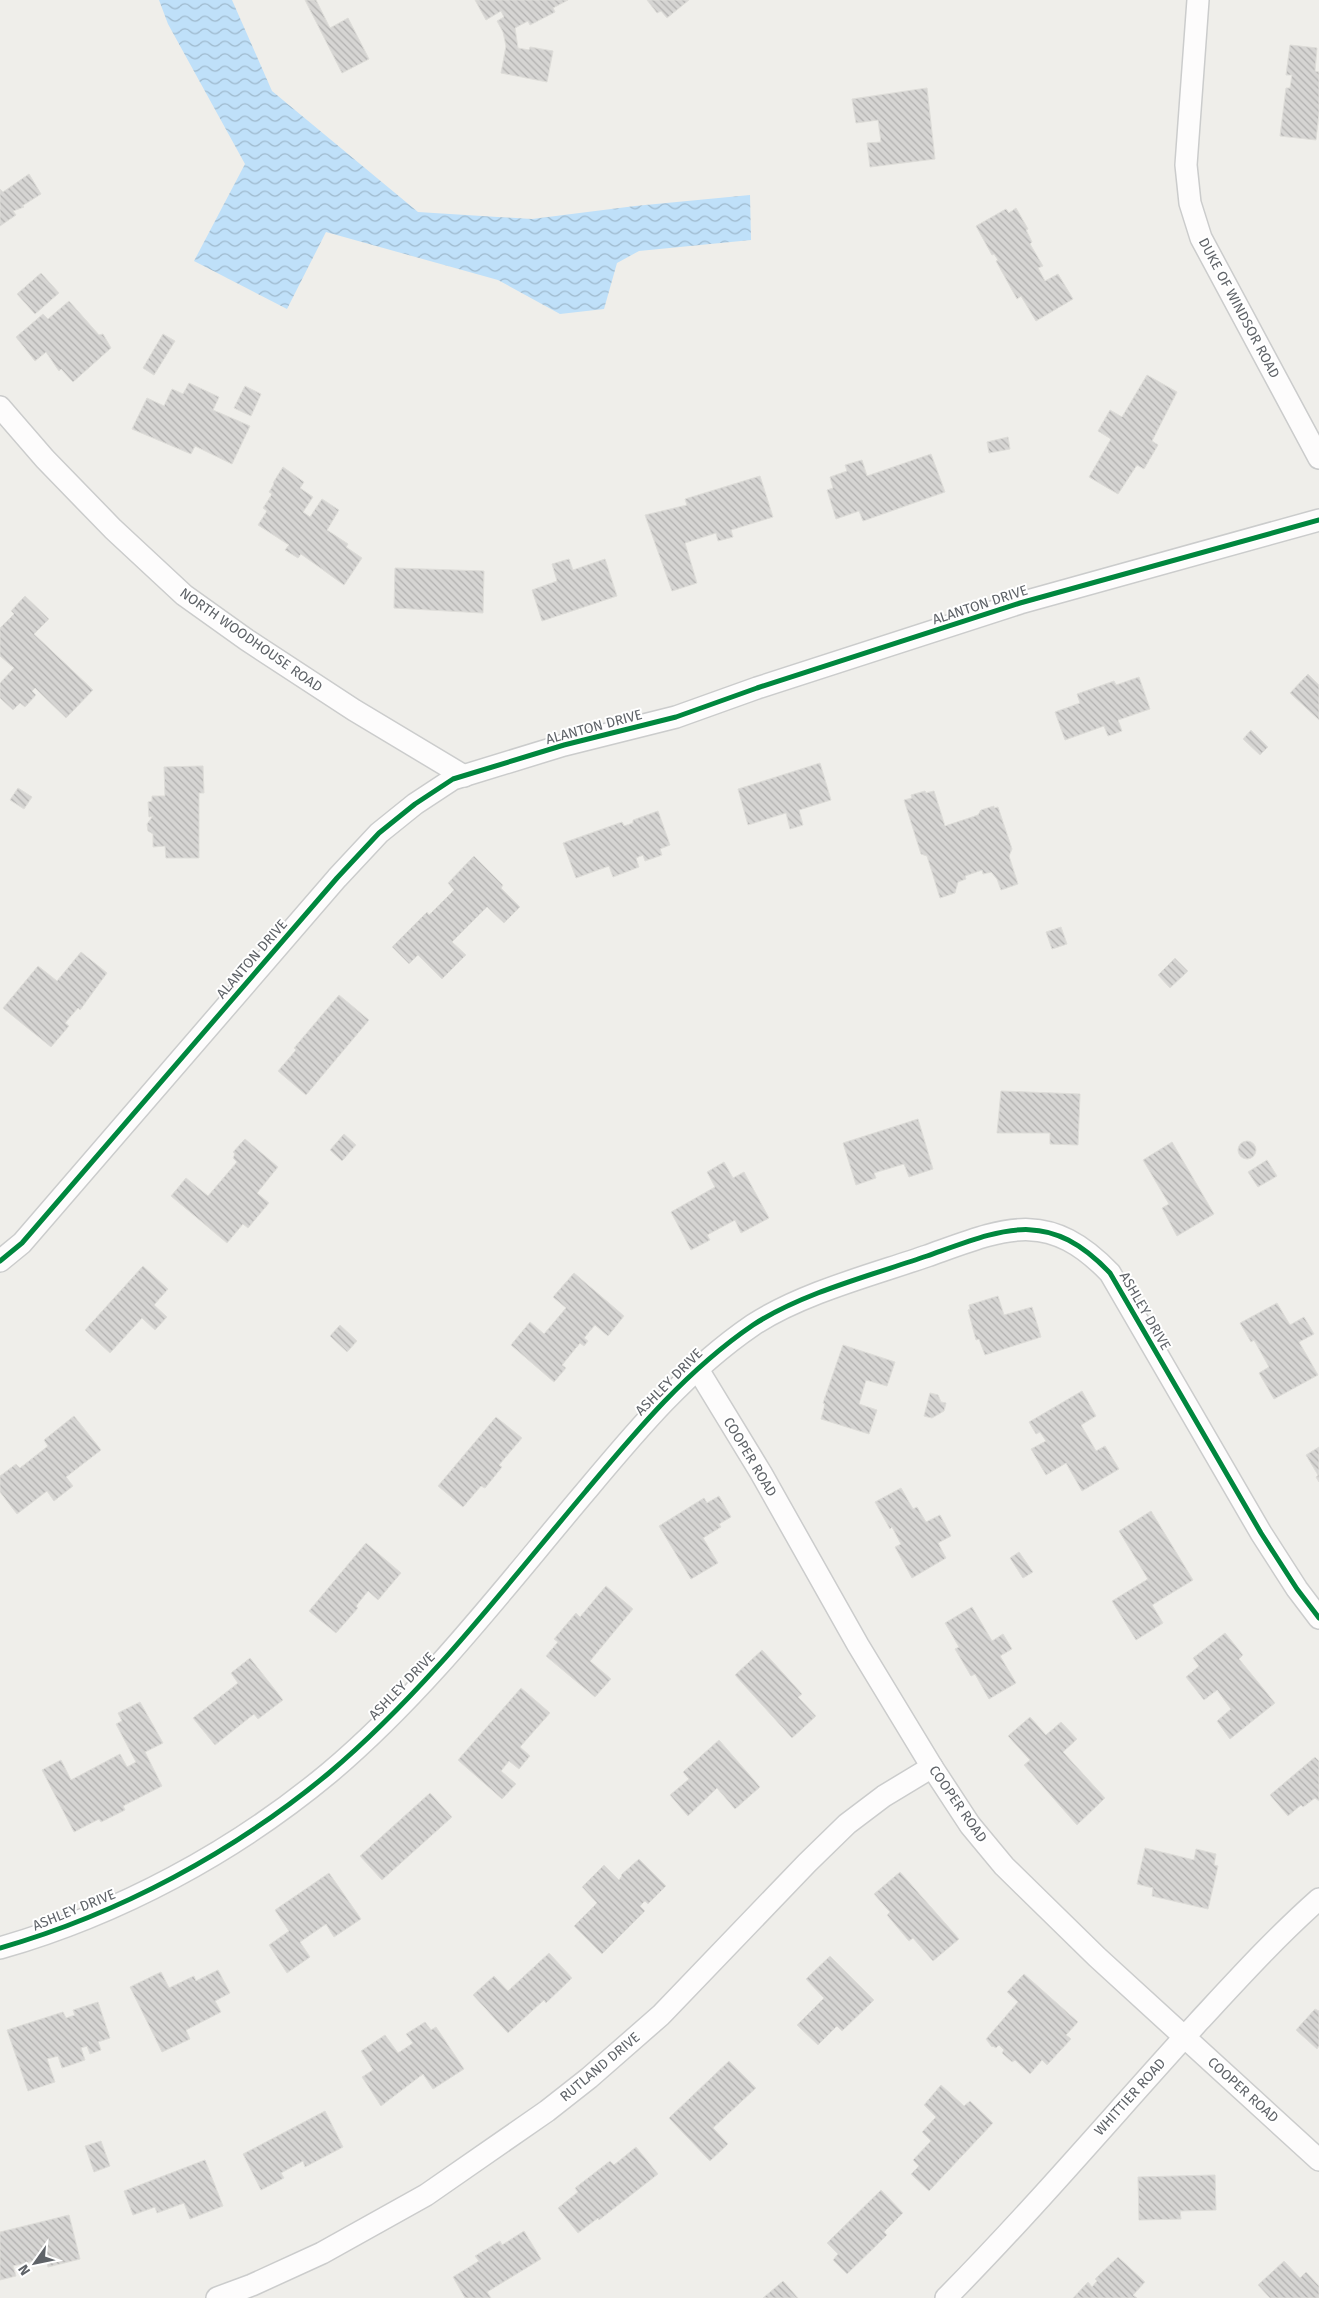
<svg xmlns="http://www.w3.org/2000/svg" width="1319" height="2298" font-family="'Fira Sans',sans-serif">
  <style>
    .water { fill: url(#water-waves) }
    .building { fill: url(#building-back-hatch); stroke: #deddd9 }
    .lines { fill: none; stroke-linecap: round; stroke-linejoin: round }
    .street-casing { stroke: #cbcccc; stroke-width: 24 }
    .street { stroke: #fdfcfc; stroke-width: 21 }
    .cycleway-casing { stroke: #fff; stroke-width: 8 }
    .cycleway { stroke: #00873e; stroke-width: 5 }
    .labels { text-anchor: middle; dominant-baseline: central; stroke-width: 4; stroke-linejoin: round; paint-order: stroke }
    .street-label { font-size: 14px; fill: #5f6368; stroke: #fff }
  </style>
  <defs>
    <pattern id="water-waves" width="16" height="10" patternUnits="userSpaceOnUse" patternTransform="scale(1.25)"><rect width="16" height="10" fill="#bfe0f9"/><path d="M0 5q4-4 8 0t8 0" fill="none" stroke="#9eb9cd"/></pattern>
    <pattern id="building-back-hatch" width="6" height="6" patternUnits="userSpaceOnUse" patternTransform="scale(1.25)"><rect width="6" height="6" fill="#d6d5d3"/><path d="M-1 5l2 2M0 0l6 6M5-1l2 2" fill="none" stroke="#b1b0af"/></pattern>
  </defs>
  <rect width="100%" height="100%" fill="#efeeea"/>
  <!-- water -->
  <path class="water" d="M 159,0 L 232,0 L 272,91 L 418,212 L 532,219 L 635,206 L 750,195 L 751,240 L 639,251 L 617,263 L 604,309 L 560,314 L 498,280 L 326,232 L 287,309 L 194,261 L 245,164 L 168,24 Z"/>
  <!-- building -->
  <g class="building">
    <path d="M 305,0 L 316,0 L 330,28 L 348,18 L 369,59 L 342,73 Z"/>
    <path d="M 475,0 L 568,0 L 553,8 L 555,12 L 530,25 L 528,21 L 515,28 L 518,48 L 529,50 L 530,47 L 553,51 L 547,82 L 501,73 L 506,46 L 503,32 L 497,21 L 504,17 L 501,11 L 486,20 Z"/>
    <path d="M 647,0 L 689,0 L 667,18 L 661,11 L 657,13 Z"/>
    <path d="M 1290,45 L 1317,48 L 1315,71 L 1319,72 L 1319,113 L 1316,140 L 1280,136 L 1286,88 L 1290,88 L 1292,75 L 1286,75 Z"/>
    <path d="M 927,88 L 935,159 L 870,167 L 867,143 L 881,142 L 878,120 L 856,123 L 852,99 Z"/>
    <path d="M 29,174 L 41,194 L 22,206 L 24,207 L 13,211 L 16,215 L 0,226 L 0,189 L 3,192 Z"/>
    <path d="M 1016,208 L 1028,229 L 1026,230 L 1032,242 L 1030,244 L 1043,266 L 1038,268 L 1045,281 L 1058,274 L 1073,299 L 1036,321 L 1021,296 L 1017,299 L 996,261 L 998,260 L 994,254 L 992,255 L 976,226 L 1006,209 L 1009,213 Z"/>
    <path d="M 41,273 L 59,293 L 35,314 L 17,294 Z"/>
    <path d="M 69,301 L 99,335 L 103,334 L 111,348 L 73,382 L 61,369 L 59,371 L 46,352 L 35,361 L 16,337 L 43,314 L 48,319 Z"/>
    <path d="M 163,334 L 175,341 L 154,375 L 143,368 Z"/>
    <path d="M 1147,375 L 1177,392 L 1152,441 L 1158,445 L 1144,469 L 1137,465 L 1118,494 L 1089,477 L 1111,439 L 1098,431 L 1110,410 L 1122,417 Z"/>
    <path d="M 189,383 L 219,397 L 213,410 L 250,426 L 232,464 L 195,446 L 191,454 L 132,429 L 147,398 L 164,406 L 172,389 L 183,394 Z"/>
    <path d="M 245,386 L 261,394 L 251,416 L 234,408 Z"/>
    <path d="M 1008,437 L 1010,449 L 989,453 L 987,442 Z"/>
    <path d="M 931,454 L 945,492 L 863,521 L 859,511 L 836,519 L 827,490 L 833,488 L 830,477 L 847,471 L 845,465 L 862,460 L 867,476 Z"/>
    <path d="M 283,467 L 304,482 L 300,488 L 313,497 L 303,512 L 310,517 L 322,499 L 339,510 L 327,530 L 348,544 L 346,547 L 362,558 L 344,585 L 301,554 L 298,558 L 285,550 L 289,545 L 258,525 L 267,511 L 263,508 L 272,494 L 269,492 L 274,484 L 273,483 Z"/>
    <path d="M 760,476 L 773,517 L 731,530 L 733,537 L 718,541 L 716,533 L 685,543 L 697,583 L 672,591 L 645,515 L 687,505 L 685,499 Z"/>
    <path d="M 569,559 L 573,570 L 605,559 L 617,596 L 542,621 L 532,590 L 557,581 L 552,564 Z"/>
    <path d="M 395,568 L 484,571 L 483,613 L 394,608 Z"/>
    <path d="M 25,596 L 49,619 L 34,634 L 93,690 L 66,718 L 35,688 L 32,691 L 36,695 L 25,707 L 20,703 L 13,710 L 0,698 L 0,683 L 14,668 L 0,656 L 0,628 L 14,614 L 11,611 Z"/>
    <path d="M 1308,674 L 1319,685 L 1319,720 L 1290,693 Z"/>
    <path d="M 1139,677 L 1150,709 L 1118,720 L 1122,731 L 1108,736 L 1104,726 L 1065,740 L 1055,712 L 1080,703 L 1077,694 L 1114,681 L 1116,685 Z"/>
    <path d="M 1251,730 L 1268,747 L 1260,755 L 1243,739 Z"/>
    <path d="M 820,763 L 831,800 L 799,810 L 803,825 L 790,829 L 786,813 L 748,825 L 738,789 Z"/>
    <path d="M 203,766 L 204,793 L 199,793 L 199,858 L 166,858 L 165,846 L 153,847 L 153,834 L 148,831 L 147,824 L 153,816 L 149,817 L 148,802 L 152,801 L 152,796 L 165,796 L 164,767 Z"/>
    <path d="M 18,788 L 32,797 L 24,809 L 10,800 Z"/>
    <path d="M 925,791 L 926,793 L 934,791 L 945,826 L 978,815 L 981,810 L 994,806 L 994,808 L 998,807 L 1012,849 L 1009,856 L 1018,884 L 1001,890 L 997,879 L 991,872 L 983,874 L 982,870 L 965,876 L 966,879 L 958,882 L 955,893 L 940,898 L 927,856 L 921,854 L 904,800 L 912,798 L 911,795 Z"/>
    <path d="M 658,811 L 670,845 L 660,849 L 662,855 L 645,861 L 643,855 L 636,858 L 639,867 L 613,877 L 609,866 L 576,878 L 563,843 L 622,822 L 624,826 L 633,823 L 633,820 Z"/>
    <path d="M 474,856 L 503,885 L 501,888 L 520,907 L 504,923 L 487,907 L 452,942 L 466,955 L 442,979 L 418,955 L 409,964 L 392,947 L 427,912 L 429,915 L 454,890 L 448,883 Z"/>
    <path d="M 1061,927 L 1067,944 L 1052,949 L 1046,932 Z"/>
    <path d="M 81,952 L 107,973 L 80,1010 L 78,1008 L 65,1023 L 69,1026 L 51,1047 L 3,1008 L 38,966 L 57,981 Z"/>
    <path d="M 1175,958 L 1188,971 L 1170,988 L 1158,975 Z"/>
    <path d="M 339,995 L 369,1020 L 306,1095 L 278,1071 L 296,1050 L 294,1048 Z"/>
    <path d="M 1001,1091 L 1080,1094 L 1078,1145 L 1050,1144 L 1050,1133 L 997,1133 Z"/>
    <path d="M 918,1119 L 933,1169 L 909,1177 L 904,1164 L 874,1173 L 876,1178 L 856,1185 L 843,1143 Z"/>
    <path d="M 344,1134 L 356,1145 L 342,1161 L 330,1150 Z"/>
    <path d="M 245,1139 L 278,1167 L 257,1193 L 269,1203 L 248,1228 L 243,1224 L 227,1243 L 171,1196 L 186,1178 L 208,1196 L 237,1162 L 233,1158 L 235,1154 L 233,1152 Z"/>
    <circle cx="1247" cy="1150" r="9"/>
    <path d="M 1172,1142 L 1214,1214 L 1177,1236 L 1162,1208 L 1169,1204 L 1143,1160 Z"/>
    <path d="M 1267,1160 L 1277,1176 L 1258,1187 L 1248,1172 Z"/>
    <path d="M 724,1162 L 733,1178 L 744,1172 L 769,1218 L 741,1233 L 735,1220 L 707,1235 L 710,1240 L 691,1250 L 671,1212 L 715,1187 L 707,1172 Z"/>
    <path d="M 143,1266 L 168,1289 L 154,1305 L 167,1317 L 155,1330 L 142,1318 L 110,1353 L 85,1330 Z"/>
    <path d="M 574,1273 L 624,1316 L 608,1336 L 595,1325 L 584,1338 L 588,1341 L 584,1346 L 580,1343 L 562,1365 L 566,1368 L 554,1382 L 511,1345 L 530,1322 L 544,1334 L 566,1308 L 553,1297 Z"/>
    <path d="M 998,1296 L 1004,1315 L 1032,1307 L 1041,1337 L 985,1355 L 979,1339 L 976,1340 L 968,1310 L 970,1309 L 969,1305 Z"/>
    <path d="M 1277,1303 L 1290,1325 L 1304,1317 L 1314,1334 L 1299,1342 L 1318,1375 L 1274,1399 L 1259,1373 L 1269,1367 L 1254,1340 L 1251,1342 L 1240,1323 Z"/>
    <path d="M 340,1325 L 357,1341 L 347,1352 L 330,1336 Z"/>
    <path d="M 843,1345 L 895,1362 L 887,1386 L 866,1380 L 859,1404 L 877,1410 L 869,1434 L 821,1419 L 825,1404 L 823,1403 Z"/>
    <path d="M 1082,1391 L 1096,1416 L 1081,1425 L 1096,1451 L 1105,1446 L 1119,1469 L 1082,1491 L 1066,1463 L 1046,1475 L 1031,1449 L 1046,1441 L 1040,1432 L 1036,1434 L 1029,1422 Z"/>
    <path d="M 930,1393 L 938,1395 L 941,1402 L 946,1403 L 944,1411 L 932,1418 L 924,1416 Z"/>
    <path d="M 74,1416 L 101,1450 L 66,1477 L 73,1486 L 54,1501 L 47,1491 L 17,1514 L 0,1492 L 0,1476 L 16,1464 L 20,1468 L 48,1446 L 44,1440 Z"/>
    <path d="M 496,1417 L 522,1438 L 499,1465 L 502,1467 L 485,1488 L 481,1486 L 463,1507 L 438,1486 Z"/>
    <path d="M 1319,1447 L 1319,1482 L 1316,1477 L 1318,1475 L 1306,1455 Z"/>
    <path d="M 901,1488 L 913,1509 L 917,1507 L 926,1522 L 940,1515 L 951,1536 L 938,1543 L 946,1558 L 912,1578 L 895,1547 L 901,1544 L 892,1527 L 890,1529 L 875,1502 Z"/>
    <path d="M 719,1496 L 731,1517 L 719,1524 L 721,1527 L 703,1538 L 718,1563 L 691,1579 L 659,1526 L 704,1498 L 707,1503 Z"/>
    <path d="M 1151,1511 L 1193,1580 L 1152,1605 L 1163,1623 L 1136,1640 L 1112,1601 L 1148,1579 L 1119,1531 Z"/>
    <path d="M 366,1543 L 401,1573 L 378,1600 L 368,1591 L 356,1606 L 358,1608 L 336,1633 L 309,1611 Z"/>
    <path d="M 1019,1552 L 1033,1572 L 1023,1578 L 1010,1558 Z"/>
    <path d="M 606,1586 L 633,1609 L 590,1661 L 611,1679 L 595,1697 L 546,1656 L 558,1642 L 554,1639 L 576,1613 L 580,1617 Z"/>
    <path d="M 972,1607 L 992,1641 L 1003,1634 L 1012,1649 L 1000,1656 L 1016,1683 L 989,1699 L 975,1674 L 971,1676 L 955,1649 L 959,1647 L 945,1623 Z"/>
    <path d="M 1225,1633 L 1243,1655 L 1239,1659 L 1275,1703 L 1230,1739 L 1217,1721 L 1231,1709 L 1217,1690 L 1204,1700 L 1186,1677 L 1199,1666 L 1193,1658 Z"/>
    <path d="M 762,1650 L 802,1694 L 798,1697 L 816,1716 L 792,1738 L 735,1675 Z"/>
    <path d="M 250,1658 L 283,1700 L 258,1719 L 254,1714 L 215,1745 L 193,1718 L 238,1683 L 231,1673 Z"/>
    <path d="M 521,1688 L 550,1713 L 520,1747 L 530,1756 L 519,1769 L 509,1761 L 501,1771 L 516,1784 L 502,1799 L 458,1760 Z"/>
    <path d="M 140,1702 L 163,1743 L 145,1752 L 162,1786 L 123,1806 L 125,1810 L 101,1822 L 99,1819 L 74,1832 L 42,1770 L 61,1760 L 71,1780 L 120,1754 L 127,1767 L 136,1762 L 116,1724 L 122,1721 L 118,1713 Z"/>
    <path d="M 1030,1717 L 1046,1735 L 1061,1722 L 1077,1739 L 1063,1752 L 1105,1798 L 1077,1825 L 1024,1765 L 1030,1760 L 1008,1736 Z"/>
    <path d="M 719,1740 L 760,1787 L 735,1809 L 717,1788 L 688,1816 L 670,1795 L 689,1779 L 683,1772 Z"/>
    <path d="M 1315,1757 L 1319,1761 L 1319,1801 L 1315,1798 L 1303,1807 L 1301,1805 L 1288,1816 L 1270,1795 Z"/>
    <path d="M 430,1793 L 452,1817 L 382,1880 L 360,1856 Z"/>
    <path d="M 1145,1848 L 1194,1860 L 1196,1849 L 1216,1854 L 1214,1865 L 1218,1866 L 1208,1909 L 1152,1896 L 1153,1888 L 1137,1884 Z"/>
    <path d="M 639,1859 L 666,1886 L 648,1904 L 645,1901 L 640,1906 L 645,1911 L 602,1954 L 574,1926 L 597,1903 L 582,1887 L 604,1865 L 619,1880 L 622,1876 L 621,1875 Z"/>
    <path d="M 900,1872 L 959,1939 L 933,1961 L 913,1938 L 909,1941 L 887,1915 L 890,1912 L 874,1894 Z"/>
    <path d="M 329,1873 L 361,1919 L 334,1937 L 326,1924 L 300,1942 L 310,1957 L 287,1973 L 269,1945 L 289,1931 L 275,1910 Z"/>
    <path d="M 549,1953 L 572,1978 L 546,2003 L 544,2000 L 508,2033 L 473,1995 L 494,1976 L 508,1991 Z"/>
    <path d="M 830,1956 L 874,2000 L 842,2031 L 837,2026 L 818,2045 L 797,2025 L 824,1998 L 806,1979 Z"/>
    <path d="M 218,1970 L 230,1993 L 215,2001 L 221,2012 L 186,2030 L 190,2039 L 162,2052 L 130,1987 L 161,1972 L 169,1988 L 194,1976 L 196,1981 Z"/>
    <path d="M 1024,1974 L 1078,2022 L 1066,2035 L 1071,2039 L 1047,2065 L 1042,2060 L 1030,2074 L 1015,2060 L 1012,2062 L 1002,2053 L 1004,2050 L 999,2045 L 996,2048 L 993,2046 L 992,2047 L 986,2039 L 1018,2002 L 1007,1992 Z"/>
    <path d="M 98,2002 L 110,2038 L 98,2042 L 101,2050 L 90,2054 L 87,2046 L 81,2048 L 85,2060 L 62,2068 L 58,2056 L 47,2059 L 55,2082 L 28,2091 L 7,2030 L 63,2012 L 66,2018 L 75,2015 L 73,2010 Z"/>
    <path d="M 1315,2009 L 1319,2011 L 1319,2046 L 1317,2049 L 1296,2030 Z"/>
    <path d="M 425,2022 L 431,2030 L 436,2027 L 464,2069 L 433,2089 L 423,2074 L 381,2106 L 362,2077 L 373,2070 L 361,2051 L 385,2035 L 398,2053 L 413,2043 L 406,2034 Z"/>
    <path d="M 729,2061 L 756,2088 L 713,2128 L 728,2144 L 710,2161 L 669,2118 Z"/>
    <path d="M 941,2085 L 964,2106 L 970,2101 L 993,2123 L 929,2191 L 911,2174 L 919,2166 L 913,2160 L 931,2141 L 922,2132 L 936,2117 L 924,2105 Z"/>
    <path d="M 325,2111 L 343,2147 L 305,2167 L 303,2161 L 281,2173 L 284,2178 L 261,2190 L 243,2154 Z"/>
    <path d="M 101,2141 L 110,2166 L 94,2172 L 85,2146 Z"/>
    <path d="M 636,2147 L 658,2174 L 599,2220 L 598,2218 L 578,2233 L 558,2208 L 578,2192 L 575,2188 L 610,2161 L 614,2165 Z"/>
    <path d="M 205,2160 L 223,2206 L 190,2219 L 184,2203 L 157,2213 L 155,2207 L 133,2215 L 124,2191 Z"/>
    <path d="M 1215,2175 L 1216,2210 L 1180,2211 L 1181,2219 L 1139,2220 L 1138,2177 Z"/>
    <path d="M 881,2190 L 903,2213 L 884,2232 L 887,2235 L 847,2274 L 833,2260 L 838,2254 L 827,2243 Z"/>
    <path d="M 69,2215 L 80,2259 L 48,2267 L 46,2258 L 13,2266 L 16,2276 L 0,2280 L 0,2232 Z"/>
    <path d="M 524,2231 L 541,2259 L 487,2292 L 491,2298 L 465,2298 L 453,2277 L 479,2261 L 475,2256 L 500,2241 L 502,2245 Z"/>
    <path d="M 1118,2257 L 1145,2282 L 1133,2295 L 1137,2298 L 1073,2298 L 1088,2282 L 1092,2287 L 1097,2281 L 1095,2279 Z"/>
    <path d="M 1284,2261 L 1300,2278 L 1306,2272 L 1319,2286 L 1319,2298 L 1270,2298 L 1258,2285 Z"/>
    <path d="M 783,2281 L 798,2298 L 763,2298 Z"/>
  </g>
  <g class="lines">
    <!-- street casing -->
    <g class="street-casing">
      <g id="street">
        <path d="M 1198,0 L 1186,165 L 1190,203 L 1201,238 L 1319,458"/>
        <path d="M 0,407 L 45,459 L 113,529 L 184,595 L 247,640 L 354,710 L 464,776"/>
        <path d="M 0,1261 L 22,1243 L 337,878 L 379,833 L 415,804 L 453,779 L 564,745 L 676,717 L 757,688 L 1020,603 L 1319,520"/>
        <path d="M 697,1368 L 761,1473 L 858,1645 L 932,1767 L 970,1825 L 1004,1866 L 1097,1957 L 1319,2160"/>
        <path d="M 0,1948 C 119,1914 234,1852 329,1773 C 426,1691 504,1588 586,1491 C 637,1430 687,1370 753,1325 C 802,1293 872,1275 927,1256 C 1003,1229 1047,1207 1110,1273 L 1261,1533 L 1297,1589 L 1319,1618"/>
        <path d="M 217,2298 L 252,2285 L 322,2253 L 426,2195 L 547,2111 L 589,2078 L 661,2015 L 807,1863 L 847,1824 L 884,1796 L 932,1767"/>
        <path d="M 946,2298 C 1034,2209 1115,2113 1199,2021 C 1238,1979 1276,1937 1319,1899"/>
      </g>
    </g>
    <!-- street -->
    <use href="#street" class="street"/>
    <!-- cycleway casing -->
    <g class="cycleway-casing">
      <g id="cycleway">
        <path d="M 0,1261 L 22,1243 L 337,878 L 379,833 L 415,804 L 453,779 L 564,745 L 676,717 L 757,688 L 1020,603 L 1319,520"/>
        <path d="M 0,1948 C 119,1914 234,1852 329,1773 C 426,1691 504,1588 586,1491 C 637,1430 687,1370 753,1325 C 802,1293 872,1275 927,1256 C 1003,1229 1047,1207 1110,1273 L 1261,1533 L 1297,1589 L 1319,1618"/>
      </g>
    </g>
    <!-- cycleway -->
    <use href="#cycleway" class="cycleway"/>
  </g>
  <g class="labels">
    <!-- street labels -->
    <g class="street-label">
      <text transform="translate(1239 308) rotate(62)">DUKE OF WINDSOR ROAD</text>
      <text transform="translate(980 605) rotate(-18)">ALANTON DRIVE</text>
      <text transform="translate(251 640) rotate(35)">NORTH WOODHOUSE ROAD</text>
      <text transform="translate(594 727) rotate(-15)">ALANTON DRIVE</text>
      <text transform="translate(252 959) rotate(-49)">ALANTON DRIVE</text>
      <text transform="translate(1145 1311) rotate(60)">ASHLEY DRIVE</text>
      <text transform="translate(669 1382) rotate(-45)">ASHLEY DRIVE</text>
      <text transform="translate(750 1457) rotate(59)">COOPER ROAD</text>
      <text transform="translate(402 1686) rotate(-46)">ASHLEY DRIVE</text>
      <text transform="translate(958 1804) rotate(55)">COOPER ROAD</text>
      <text transform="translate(74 1910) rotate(-22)">ASHLEY DRIVE</text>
      <text transform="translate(600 2067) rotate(-40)">RUTLAND DRIVE</text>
      <text transform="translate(1243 2090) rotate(42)">COOPER ROAD</text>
      <text transform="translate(1130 2097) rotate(-48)">WHITTIER ROAD</text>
    </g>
  </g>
  <!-- north arrow -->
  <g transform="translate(35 2263) rotate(237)" stroke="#ffffff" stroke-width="4" paint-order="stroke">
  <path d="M0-4L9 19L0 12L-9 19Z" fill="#5f6368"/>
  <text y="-8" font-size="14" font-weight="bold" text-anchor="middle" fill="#5f6368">N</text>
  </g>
</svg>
